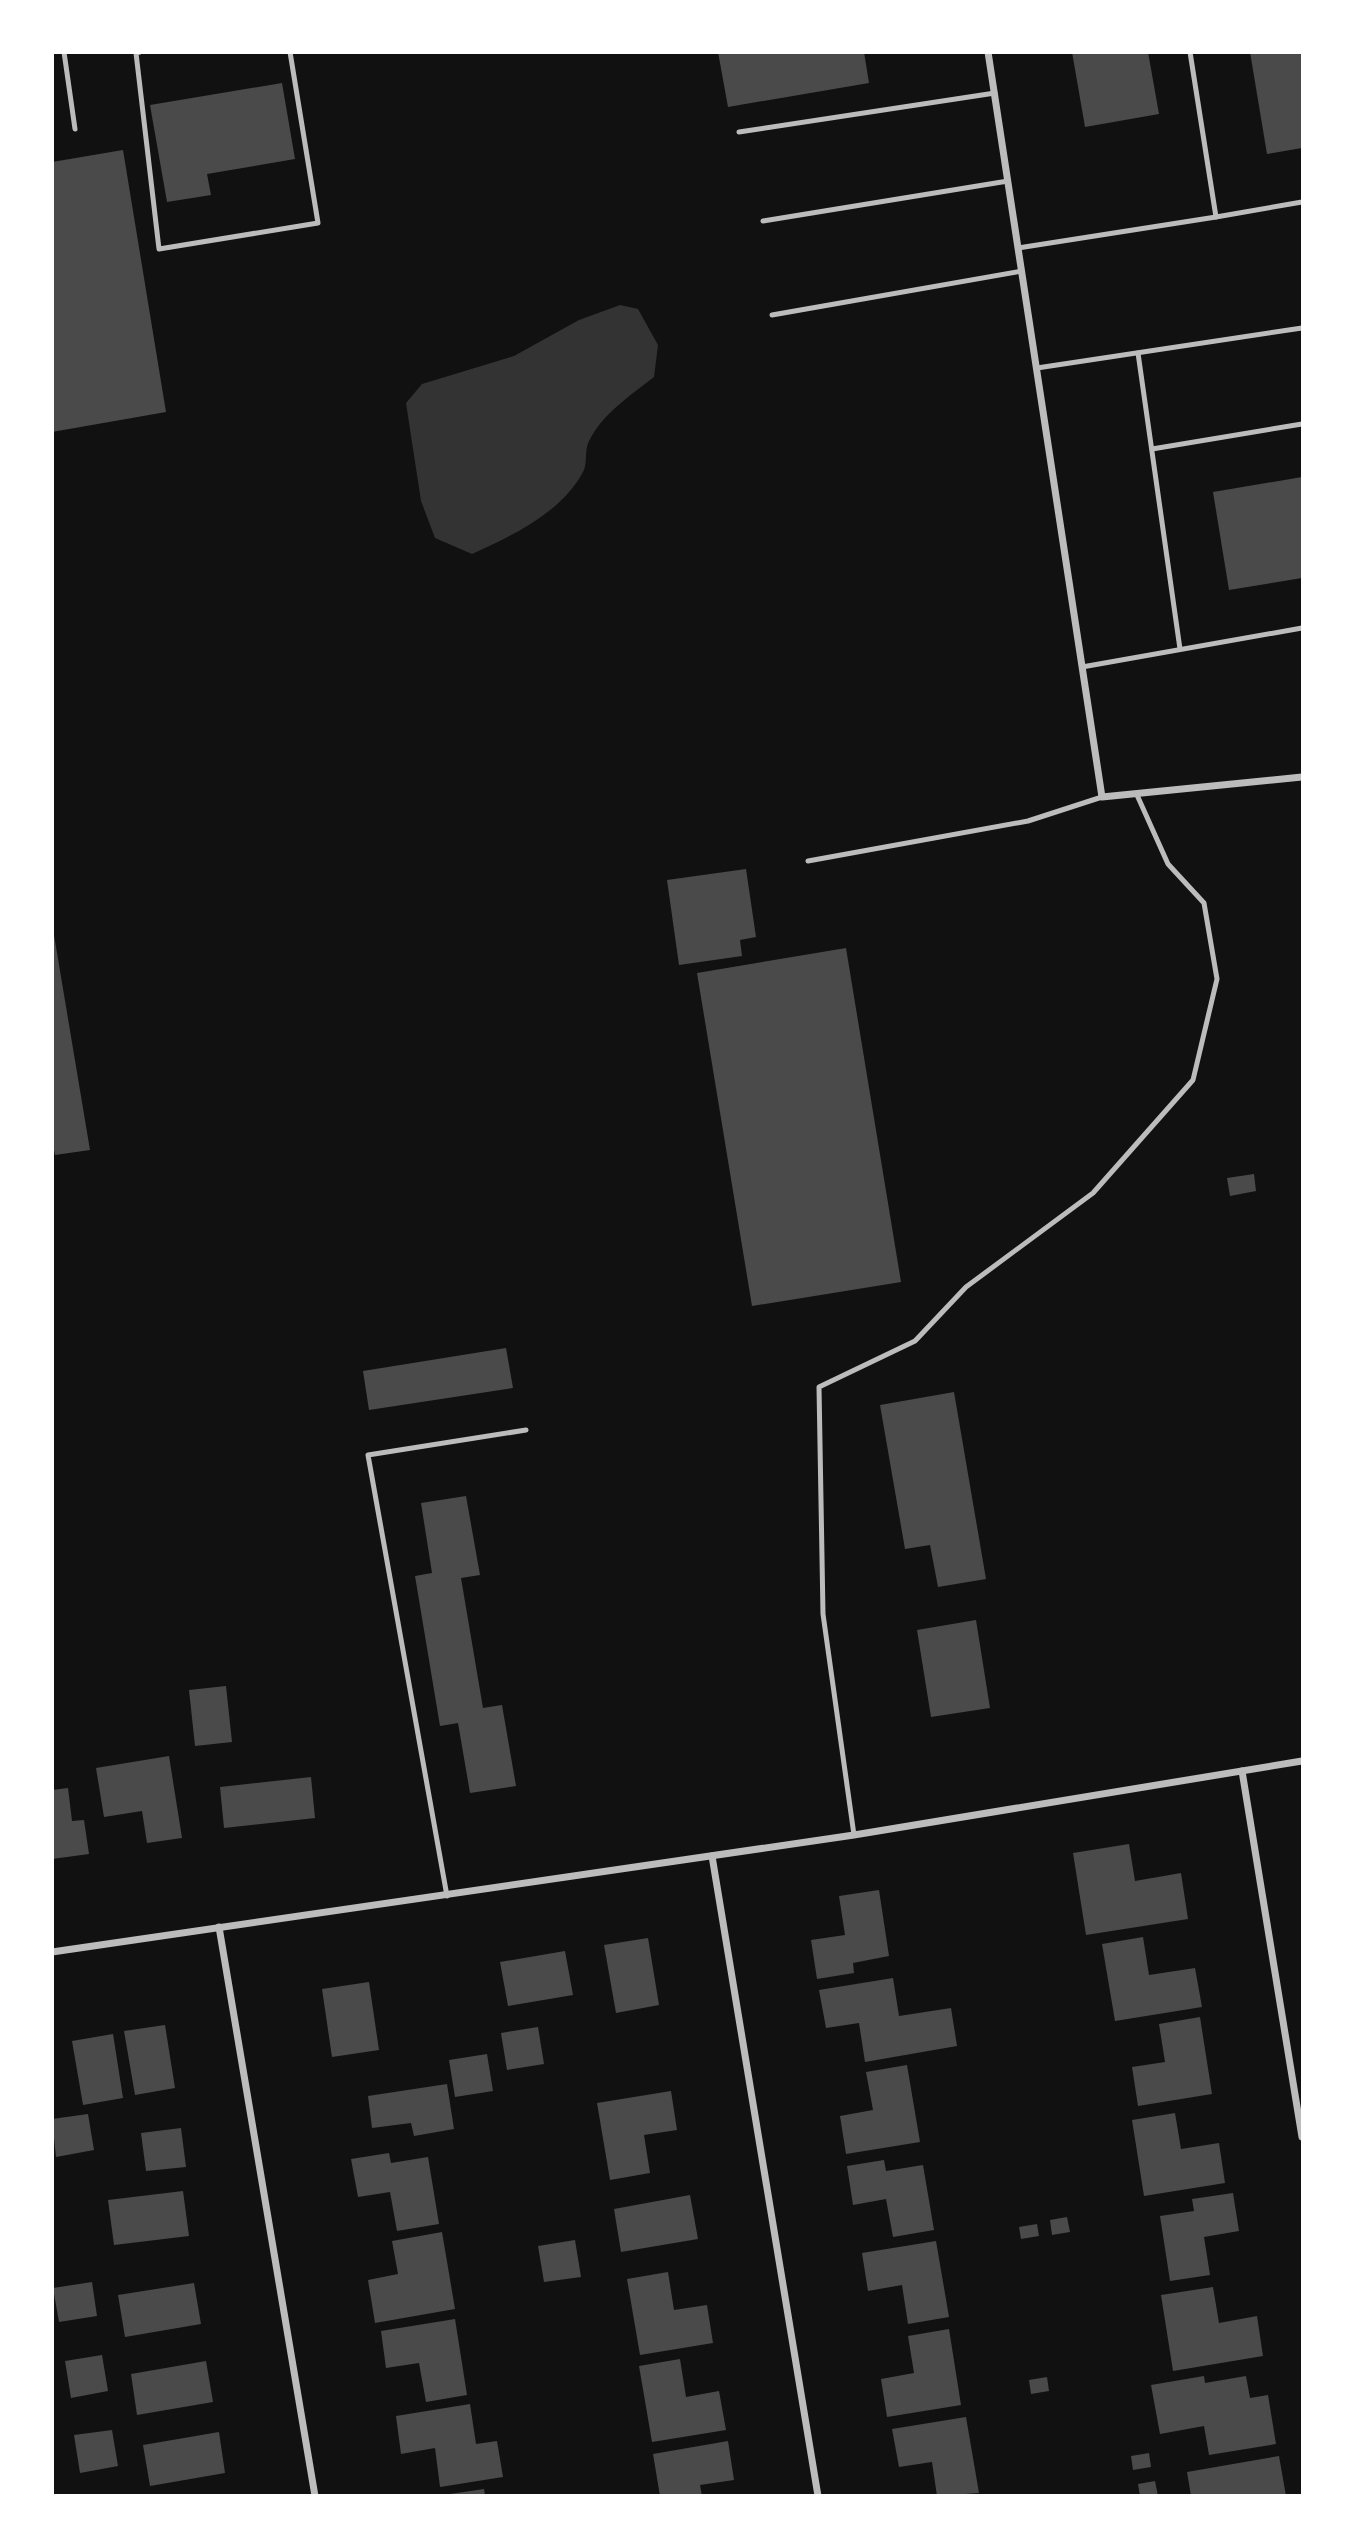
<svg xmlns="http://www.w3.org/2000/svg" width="1355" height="2548" font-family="'Titillium Web',sans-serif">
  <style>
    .water { fill: #333 }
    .building { fill: #4a4a4a }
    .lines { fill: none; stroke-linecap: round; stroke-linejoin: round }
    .service { stroke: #bcbcbc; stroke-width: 5 }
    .minor { stroke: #bcbcbc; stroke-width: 7 }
  </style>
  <rect width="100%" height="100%" fill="#111"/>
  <!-- water -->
  <path class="water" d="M 620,305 L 638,309 L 658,345 L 654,377 C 630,396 603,413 589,441 C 584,450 588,463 583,472 C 561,513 512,536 472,554 L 435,538 L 421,501 L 406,403 L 422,384 L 514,356 L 579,320 Z"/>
  <!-- building -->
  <g class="building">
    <path d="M 718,52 L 864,52 L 869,83 L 728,107 Z"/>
    <path d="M 1072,52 L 1148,52 L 1159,114 L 1085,127 Z"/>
    <path d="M 1250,52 L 1302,52 L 1302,148 L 1267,154 Z"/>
    <path d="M 282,83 L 295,159 L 207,174 L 211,195 L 167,202 L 150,105 Z"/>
    <path d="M 123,150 L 166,412 L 52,432 L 52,162 Z"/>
    <path d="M 1302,477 L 1302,578 L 1229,590 L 1213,492 Z"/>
    <path d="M 746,869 L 756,937 L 740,940 L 742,956 L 679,965 L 667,880 Z"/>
    <path d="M 52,923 L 90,1150 L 55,1155 L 52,1140 Z"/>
    <path d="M 846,948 L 901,1282 L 752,1306 L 697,973 Z"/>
    <path d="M 1254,1174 L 1256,1191 L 1230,1196 L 1227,1178 Z"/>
    <path d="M 506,1348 L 513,1388 L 369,1410 L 363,1371 Z"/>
    <path d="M 954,1392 L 986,1579 L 938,1587 L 930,1545 L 905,1549 L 880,1405 Z"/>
    <path d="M 466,1496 L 480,1575 L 461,1578 L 483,1708 L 502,1705 L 516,1786 L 470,1793 L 458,1723 L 440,1726 L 415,1576 L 432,1573 L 421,1503 Z"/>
    <path d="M 976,1620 L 990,1708 L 931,1717 L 917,1630 Z"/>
    <path d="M 226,1686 L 232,1742 L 195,1746 L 189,1690 Z"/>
    <path d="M 169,1756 L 182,1838 L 147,1843 L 142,1811 L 104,1817 L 96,1768 Z"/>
    <path d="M 311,1777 L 315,1818 L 224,1828 L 220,1787 Z"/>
    <path d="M 68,1788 L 72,1821 L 84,1820 L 89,1854 L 52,1859 L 52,1790 Z"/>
    <path d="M 1129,1844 L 1135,1881 L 1181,1873 L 1188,1919 L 1086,1935 L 1073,1853 Z"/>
    <path d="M 879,1890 L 889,1956 L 853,1963 L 854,1973 L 817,1979 L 811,1940 L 845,1935 L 839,1896 Z"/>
    <path d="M 1143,1937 L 1149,1975 L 1195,1968 L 1202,2007 L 1115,2021 L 1102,1944 Z"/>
    <path d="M 648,1938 L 659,2005 L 616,2013 L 604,1945 Z"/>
    <path d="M 565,1951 L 573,1995 L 508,2006 L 500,1962 Z"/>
    <path d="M 893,1978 L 899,2016 L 951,2008 L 957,2046 L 865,2062 L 859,2023 L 826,2028 L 819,1990 Z"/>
    <path d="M 369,1982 L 379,2050 L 332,2057 L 322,1989 Z"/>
    <path d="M 1200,2017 L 1212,2094 L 1138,2106 L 1132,2067 L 1165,2062 L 1159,2024 Z"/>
    <path d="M 165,2025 L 175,2088 L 135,2095 L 124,2031 Z"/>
    <path d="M 538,2027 L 544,2064 L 507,2070 L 501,2033 Z"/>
    <path d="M 113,2034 L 123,2098 L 83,2105 L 72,2041 Z"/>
    <path d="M 487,2054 L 493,2091 L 455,2097 L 449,2060 Z"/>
    <path d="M 907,2065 L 920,2142 L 846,2154 L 840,2116 L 873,2110 L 866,2072 Z"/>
    <path d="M 447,2084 L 454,2129 L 414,2136 L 411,2123 L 372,2128 L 368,2096 Z"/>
    <path d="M 671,2091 L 677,2130 L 644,2135 L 650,2173 L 610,2180 L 597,2103 Z"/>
    <path d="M 1175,2113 L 1181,2149 L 1219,2143 L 1225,2183 L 1144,2196 L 1132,2120 Z"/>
    <path d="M 88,2114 L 94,2150 L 56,2157 L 52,2119 Z"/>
    <path d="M 181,2128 L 186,2167 L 146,2171 L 141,2133 Z"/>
    <path d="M 389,2153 L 391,2163 L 428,2157 L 439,2224 L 397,2231 L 390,2192 L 358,2197 L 351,2159 Z"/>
    <path d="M 884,2160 L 886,2171 L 923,2165 L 934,2230 L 893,2237 L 886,2199 L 853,2205 L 847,2166 Z"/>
    <path d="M 183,2191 L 189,2236 L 114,2245 L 108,2200 Z"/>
    <path d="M 1233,2193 L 1239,2231 L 1204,2237 L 1210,2275 L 1170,2281 L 1160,2216 L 1194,2211 L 1192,2199 Z"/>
    <path d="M 690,2195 L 698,2239 L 621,2252 L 614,2209 Z"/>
    <path d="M 1067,2217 L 1070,2232 L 1052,2235 L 1050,2220 Z"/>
    <path d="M 1037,2224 L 1039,2236 L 1021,2239 L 1019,2227 Z"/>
    <path d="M 442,2232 L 455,2309 L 375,2323 L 368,2280 L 398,2274 L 392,2241 Z"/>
    <path d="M 575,2240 L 581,2277 L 544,2282 L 538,2246 Z"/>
    <path d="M 936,2241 L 949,2317 L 908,2324 L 902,2285 L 868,2291 L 862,2253 Z"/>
    <path d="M 668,2272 L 674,2310 L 707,2305 L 713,2343 L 640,2355 L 627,2279 Z"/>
    <path d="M 92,2282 L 97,2316 L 59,2322 L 53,2288 Z"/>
    <path d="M 194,2283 L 201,2324 L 125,2337 L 118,2295 Z"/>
    <path d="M 1213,2287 L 1219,2323 L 1257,2316 L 1263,2356 L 1173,2371 L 1161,2295 Z"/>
    <path d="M 455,2319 L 467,2395 L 426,2402 L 419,2363 L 386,2368 L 381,2331 Z"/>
    <path d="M 949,2329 L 961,2405 L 887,2417 L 881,2379 L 914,2373 L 908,2336 Z"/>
    <path d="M 102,2355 L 108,2391 L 71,2398 L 65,2361 Z"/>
    <path d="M 680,2359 L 686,2397 L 719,2391 L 726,2430 L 652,2442 L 639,2366 Z"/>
    <path d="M 206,2361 L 213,2402 L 137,2415 L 131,2374 Z"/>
    <path d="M 1204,2376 L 1205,2383 L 1246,2376 L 1250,2398 L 1268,2395 L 1276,2444 L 1209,2455 L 1204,2426 L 1160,2434 L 1151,2385 Z"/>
    <path d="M 1047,2377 L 1049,2391 L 1031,2394 L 1029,2380 Z"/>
    <path d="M 470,2404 L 476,2444 L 497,2441 L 503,2477 L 440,2487 L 435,2448 L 401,2454 L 396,2416 Z"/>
    <path d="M 966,2417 L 979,2493 L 937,2496 L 932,2462 L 899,2467 L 892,2429 Z"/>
    <path d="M 112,2430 L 118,2466 L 80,2473 L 74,2435 Z"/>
    <path d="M 219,2432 L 225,2473 L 150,2486 L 143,2445 Z"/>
    <path d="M 728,2441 L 734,2480 L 700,2485 L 702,2496 L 660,2496 L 653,2454 Z"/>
    <path d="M 1149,2453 L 1151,2467 L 1133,2470 L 1131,2456 Z"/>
    <path d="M 1279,2456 L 1286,2496 L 1191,2496 L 1187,2472 Z"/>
    <path d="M 1155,2481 L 1158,2496 L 1140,2496 L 1138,2484 Z"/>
    <path d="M 484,2489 L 485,2496 L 450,2496 L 450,2494 Z"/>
  </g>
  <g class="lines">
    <!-- service -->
    <g class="service">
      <path d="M 64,52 L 75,129"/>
      <path d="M 140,52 L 136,53 L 159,249 L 318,223 L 290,52"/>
      <path d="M 739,132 L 995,93"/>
      <path d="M 1216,217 L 1302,202"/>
      <path d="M 763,221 L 1008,181"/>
      <path d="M 1018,248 L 1216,217 L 1190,52"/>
      <path d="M 772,315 L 1022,271"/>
      <path d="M 1138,353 L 1180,649"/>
      <path d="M 1037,368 L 1302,328"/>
      <path d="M 1152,449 L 1302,424"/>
      <path d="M 1082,667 L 1302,628"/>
      <path d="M 808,861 L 1028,821 L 1102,797"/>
      <path d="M 854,1835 L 823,1614 L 819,1387 L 915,1341 L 966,1287 L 1093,1193 L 1193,1080 L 1217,979 L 1204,903 L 1168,864 L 1137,795"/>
      <path d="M 447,1896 L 368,1455 L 526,1430"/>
    </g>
    <!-- minor -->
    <g class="minor">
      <path d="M 988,52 L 1102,797 L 1302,777"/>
      <path d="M 1242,1771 L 1302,2137"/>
      <path d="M 712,1856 L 818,2496"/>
      <path d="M 219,1927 L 315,2496"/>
      <path d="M 52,1952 L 854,1835 L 1302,1761"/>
    </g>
  </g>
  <!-- border -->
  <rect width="1355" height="2548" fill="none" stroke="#ffffff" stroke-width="108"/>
</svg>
